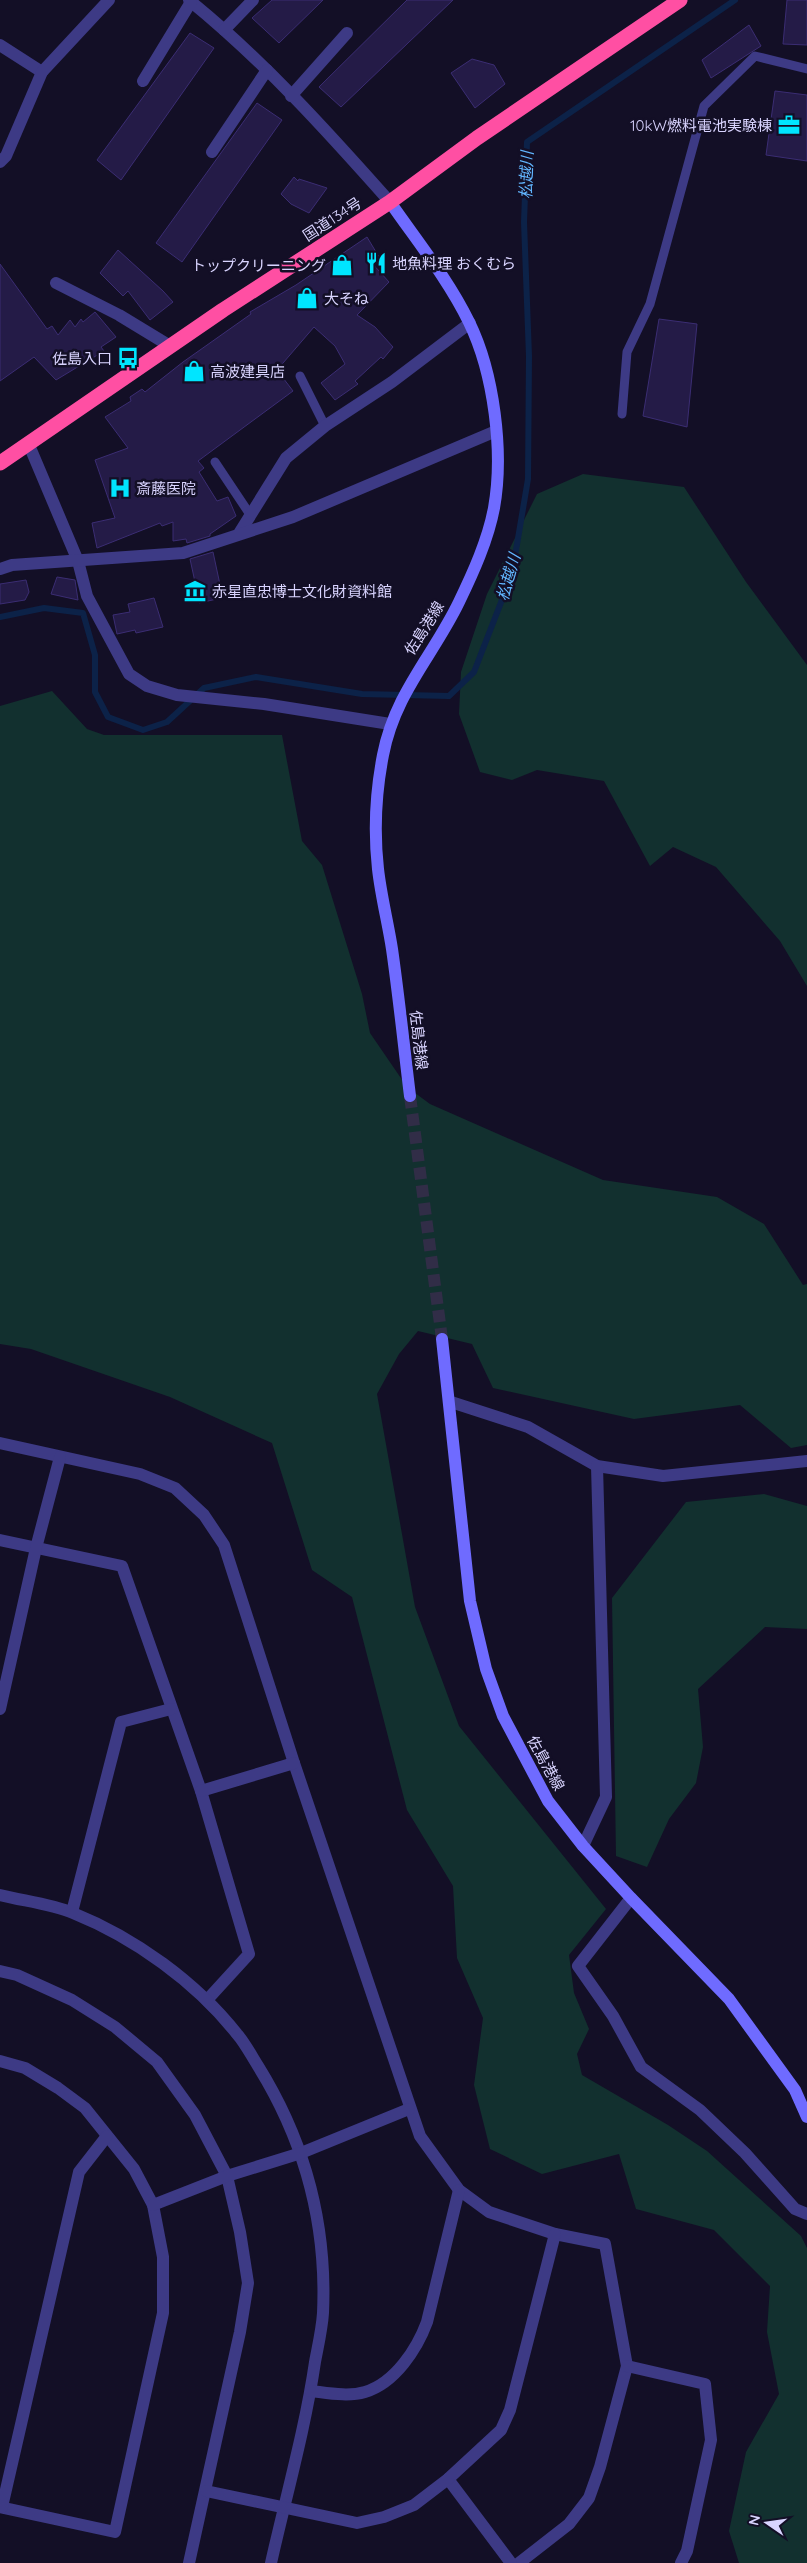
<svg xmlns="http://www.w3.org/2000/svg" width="807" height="2563" font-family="Quicksand,'Noto Sans JP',sans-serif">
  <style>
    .green { fill: #12302f }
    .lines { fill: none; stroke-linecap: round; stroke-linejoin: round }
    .stream { stroke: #0c2248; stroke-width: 6 }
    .building { fill: #241b47; stroke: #3b2d73 }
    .secondary-tunnel { stroke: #312d47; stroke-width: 12; stroke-dasharray: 12 6; stroke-linecap: butt }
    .lane { stroke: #3d3a85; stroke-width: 9 }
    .street { stroke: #3d3a85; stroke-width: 12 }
    .secondary { stroke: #6f6bff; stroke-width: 12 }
    .highway { stroke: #ff4fa3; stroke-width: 15 }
    .labels { text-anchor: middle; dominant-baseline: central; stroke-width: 5; stroke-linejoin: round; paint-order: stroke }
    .poi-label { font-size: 15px; fill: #d9d4ff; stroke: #130f26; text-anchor: start }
    .street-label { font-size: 15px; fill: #d9d4ff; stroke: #130f26 }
    .water-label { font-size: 16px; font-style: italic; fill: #62b6ff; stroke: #130f26 }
  </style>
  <rect width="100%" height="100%" fill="#130f26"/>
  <!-- green -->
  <g class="green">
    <path d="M 583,474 L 684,487 L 746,582 L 807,665 L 807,986 L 780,941 L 716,867 L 673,847 L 650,866 L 604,781 L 537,770 L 512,780 L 480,772 L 459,714 L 461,672 L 487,594 L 537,494 Z"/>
    <path d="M 52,691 L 87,729 L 104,735 L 282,735 L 302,841 L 322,865 L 362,994 L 370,1033 L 407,1087 L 430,1104 L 603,1180 L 717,1197 L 764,1224 L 803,1285 L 807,1284 L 807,1445 L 791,1448 L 740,1405 L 634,1419 L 493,1388 L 472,1344 L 418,1331 L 399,1354 L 377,1394 L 415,1607 L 459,1726 L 606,1909 L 569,1955 L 574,1993 L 589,2029 L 577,2054 L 582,2075 L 668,2125 L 707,2151 L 801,2236 L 807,2248 L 807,2563 L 739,2563 L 729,2531 L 746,2452 L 779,2394 L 767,2332 L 770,2286 L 714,2230 L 636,2209 L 619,2154 L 542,2174 L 490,2149 L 474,2085 L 483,2018 L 457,1958 L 453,1886 L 407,1810 L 352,1597 L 312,1570 L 272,1443 L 170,1397 L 31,1349 L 0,1344 L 0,706 Z"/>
    <path d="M 764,1494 L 807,1506 L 807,1629 L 765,1627 L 698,1689 L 703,1747 L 696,1783 L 669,1819 L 647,1867 L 616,1856 L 612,1598 L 686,1502 Z"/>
  </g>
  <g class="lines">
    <!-- stream -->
    <path class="stream" d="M 0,617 L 44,608 L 83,613 L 95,655 L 95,692 L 108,717 L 143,730 L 167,722 L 204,688 L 256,677 L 362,694 L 449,696 L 474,672 L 512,574 L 528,479 L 529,356 L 524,222 L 527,142 L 735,0"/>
  </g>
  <!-- building -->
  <g class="building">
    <path d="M 272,0 L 323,0 L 279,43 L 252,18 Z"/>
    <path d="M 407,0 L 453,0 L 341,107 L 319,87 Z"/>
    <path d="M 787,0 L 807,0 L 807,45 L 783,44 Z"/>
    <path d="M 749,25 L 761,46 L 711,78 L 702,60 Z"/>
    <path d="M 190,33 L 214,48 L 121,180 L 97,160 Z"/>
    <path d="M 472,59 L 494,65 L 505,84 L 475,108 L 451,73 Z"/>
    <path d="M 775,91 L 807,95 L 807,161 L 766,155 Z"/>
    <path d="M 257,103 L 282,120 L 182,262 L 156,243 Z"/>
    <path d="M 294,177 L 298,181 L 299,179 L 327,188 L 309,213 L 291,204 L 281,194 Z"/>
    <path d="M 367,237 L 379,257 L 371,262 L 389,282 L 357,315 L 375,327 L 393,347 L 383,359 L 381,357 L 355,381 L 358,384 L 335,400 L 321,383 L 345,364 L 335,346 L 314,327 L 277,370 L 293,391 L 198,461 L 204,468 L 199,472 L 217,501 L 228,497 L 236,516 L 210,534 L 210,536 L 187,543 L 186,539 L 173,541 L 173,522 L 162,526 L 160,523 L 97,548 L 92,523 L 115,518 L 95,460 L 128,448 L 105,417 L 131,401 L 130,397 L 142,389 L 145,392 L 183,362 L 251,314 L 250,312 L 296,285 Z"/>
    <path d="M 118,250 L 163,291 L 173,302 L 150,320 L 128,291 L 123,296 L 100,273 Z"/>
    <path d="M 0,264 L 47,329 L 52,326 L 58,335 L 70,320 L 75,327 L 81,319 L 83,322 L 95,312 L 116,337 L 101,347 L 104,351 L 56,380 L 34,357 L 0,381 Z"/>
    <path d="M 659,319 L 697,324 L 687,427 L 643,416 Z"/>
    <path d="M 213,552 L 222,594 L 216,595 L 217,599 L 199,603 L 198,598 L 192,599 L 189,583 L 195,582 L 190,559 Z"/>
    <path d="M 57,577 L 75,580 L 78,600 L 51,594 Z"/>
    <path d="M 26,580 L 29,592 L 25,600 L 0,604 L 0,584 Z"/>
    <path d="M 154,598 L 163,627 L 136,633 L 135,630 L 117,634 L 113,615 L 130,612 L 128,604 Z"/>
  </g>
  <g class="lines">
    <!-- secondary-tunnel -->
    <path class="secondary-tunnel" d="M 410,1096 L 442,1339"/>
    <!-- lane -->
    <g class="lane">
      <path d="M 300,376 L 325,426"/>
      <path d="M 622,414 L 627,352 L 650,304 L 704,106 L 755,56 L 807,69"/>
      <path d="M 215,462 L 251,516"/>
    </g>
    <!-- street -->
    <g class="street">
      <path d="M 189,0 C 263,60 327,131 390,202"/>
      <path d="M 224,30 L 253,0"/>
      <path d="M 0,45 L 42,72"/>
      <path d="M 143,81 L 191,2"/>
      <path d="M 291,96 L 347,33"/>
      <path d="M 212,152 L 267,70"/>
      <path d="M 0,162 L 6,156 L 42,72 L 109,0"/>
      <path d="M 56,283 L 119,315 L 170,346"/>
      <path d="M 29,445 L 78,561 L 87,596 L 129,674 L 147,686 L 177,695 L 264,704 L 390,724"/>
      <path d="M 240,532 L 286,458 L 325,426 L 392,382 L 470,323"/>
      <path d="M 0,569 L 12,565 L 183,553 L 293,517 L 496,431"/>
      <path d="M 451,1402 L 528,1427 L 597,1466 L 663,1476 L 807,1461"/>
      <path d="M 0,1443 L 140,1474 L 175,1488 L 204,1515 L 224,1545 L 294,1763 L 420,2136 L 459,2190 L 489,2212 L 555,2234 L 605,2244 L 627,2366 L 600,2467 L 589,2498 L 569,2524 L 519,2563"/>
      <path d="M 0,1540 L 122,1566 L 201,1791 L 249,1954 L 207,2000"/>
      <path d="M 0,1709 L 36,1548 L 60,1457"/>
      <path d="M 201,1791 L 294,1763"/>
      <path d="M 583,1846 L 606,1797 L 597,1466"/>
      <path d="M 0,1895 C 24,1901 51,1904 73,1913 C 135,1938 196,1982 237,2034 C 245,2043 251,2055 258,2066 C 304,2140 327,2224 323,2313 C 322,2329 318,2346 315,2362 C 305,2430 286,2496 271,2563"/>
      <path d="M 631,1898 L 578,1966 L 613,2016 L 641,2067 L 700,2110 L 745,2153 L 795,2209 L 807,2214"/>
      <path d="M 72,1912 L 121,1722 L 171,1709"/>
      <path d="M 0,1971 L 17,1975 L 72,2000 L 115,2027 L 157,2062 L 195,2115 L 227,2176 L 240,2232 L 248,2283 L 240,2332 L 189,2563"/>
      <path d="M 0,2061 L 25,2068 L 58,2088 L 85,2108 L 134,2169 L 153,2205 L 163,2257 L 163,2313 L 115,2532 L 0,2507"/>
      <path d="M 153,2205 L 227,2176 L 301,2153 L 409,2109"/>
      <path d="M 627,2366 L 705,2384 L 711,2440 L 687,2551 L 681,2563"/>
      <path d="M 311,2391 C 328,2393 348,2397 365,2392 C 395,2383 417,2349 427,2322 L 459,2190"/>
      <path d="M 448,2479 L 511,2563"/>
      <path d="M 206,2491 L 357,2523 L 384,2517 L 414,2505 L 448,2479 L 501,2430 L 510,2410 L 555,2234"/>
      <path d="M 2,2507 L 79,2172 L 107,2136"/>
    </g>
    <!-- secondary -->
    <g class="secondary">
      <path d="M 390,202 C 417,241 448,279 469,322 C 494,373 504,452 494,508 C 488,540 473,573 459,602 C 433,656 395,693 383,755 C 376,791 374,833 378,869 C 381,896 388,923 392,949 C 399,998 404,1047 410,1096"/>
      <path d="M 442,1339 L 470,1601 L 486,1669 L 503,1716 L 548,1801 L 583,1846 L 631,1898 L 729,1999 L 795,2090 L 807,2117"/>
    </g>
    <!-- highway -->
    <path class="highway" d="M 0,463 L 223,310 L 390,202 L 477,138 L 680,0"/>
  </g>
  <!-- icons -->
  <defs>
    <g id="office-bare" transform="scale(1.725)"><path d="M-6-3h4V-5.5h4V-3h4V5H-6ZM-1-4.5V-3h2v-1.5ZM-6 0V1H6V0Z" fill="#00e5ff" stroke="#130f26" stroke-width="2.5" paint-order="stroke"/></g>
    <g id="restaurant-bare" transform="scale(1.725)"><path d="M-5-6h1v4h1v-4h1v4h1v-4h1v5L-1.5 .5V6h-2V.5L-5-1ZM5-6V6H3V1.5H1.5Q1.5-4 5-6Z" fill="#00e5ff" stroke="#130f26" stroke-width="2.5" paint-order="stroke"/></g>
    <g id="shop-bare" transform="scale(1.725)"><path d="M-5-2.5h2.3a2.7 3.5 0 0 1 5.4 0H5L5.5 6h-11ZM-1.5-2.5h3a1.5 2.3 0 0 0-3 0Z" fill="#00e5ff" stroke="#130f26" stroke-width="2.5" paint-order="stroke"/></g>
    <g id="bus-bare" transform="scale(1.725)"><path d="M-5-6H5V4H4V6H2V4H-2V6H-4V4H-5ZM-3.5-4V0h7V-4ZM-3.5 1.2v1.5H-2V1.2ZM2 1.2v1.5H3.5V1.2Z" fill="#00e5ff" stroke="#130f26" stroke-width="2.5" paint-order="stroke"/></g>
    <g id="hospital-bare" transform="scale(1.725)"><path d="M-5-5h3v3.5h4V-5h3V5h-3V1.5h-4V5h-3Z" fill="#00e5ff" stroke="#130f26" stroke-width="2.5" paint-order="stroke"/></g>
    <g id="museum-bare" transform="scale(1.725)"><path d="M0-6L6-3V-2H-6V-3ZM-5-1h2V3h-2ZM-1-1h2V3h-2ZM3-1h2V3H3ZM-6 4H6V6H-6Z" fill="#00e5ff" stroke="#130f26" stroke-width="2.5" paint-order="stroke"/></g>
  </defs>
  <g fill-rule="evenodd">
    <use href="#office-bare" x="789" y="125"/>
    <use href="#restaurant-bare" x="376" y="263"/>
    <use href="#shop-bare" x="342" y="265"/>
    <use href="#shop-bare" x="307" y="298"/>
    <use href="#bus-bare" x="128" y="358"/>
    <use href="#shop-bare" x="194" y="371"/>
    <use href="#hospital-bare" x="120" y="488"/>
    <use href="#museum-bare" x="195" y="591"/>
  </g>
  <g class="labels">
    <!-- poi labels -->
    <g class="poi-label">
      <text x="772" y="125" text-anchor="end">10kW燃料電池実験棟</text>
      <text x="392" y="263">地魚料理 おくむら</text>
      <text x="326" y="265" text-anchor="end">トップクリーニング</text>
      <text x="324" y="298">大そね</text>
      <text x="112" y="358" text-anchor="end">佐島入口</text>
      <text x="210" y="371">高波建具店</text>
      <text x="136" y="488">斎藤医院</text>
      <text x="212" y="591">赤星直忠博士文化財資料館</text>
    </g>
    <!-- street labels -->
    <g class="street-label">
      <text transform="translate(332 219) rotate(-33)">国道134号</text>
      <text transform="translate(424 628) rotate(-58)">佐島港線</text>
      <text transform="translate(419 1040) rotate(83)">佐島港線</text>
      <text transform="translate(546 1763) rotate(61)">佐島港線</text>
    </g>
    <!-- water labels -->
    <g class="water-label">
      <text transform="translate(526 175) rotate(-88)">松越川</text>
      <text transform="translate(508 577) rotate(-74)">松越川</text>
    </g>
  </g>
  <!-- north arrow -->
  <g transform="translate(767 2523) rotate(283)" stroke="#130f26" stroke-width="4" paint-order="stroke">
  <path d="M0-4L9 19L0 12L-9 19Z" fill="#d9d4ff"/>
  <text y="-8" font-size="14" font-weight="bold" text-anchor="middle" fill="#d9d4ff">N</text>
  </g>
</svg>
